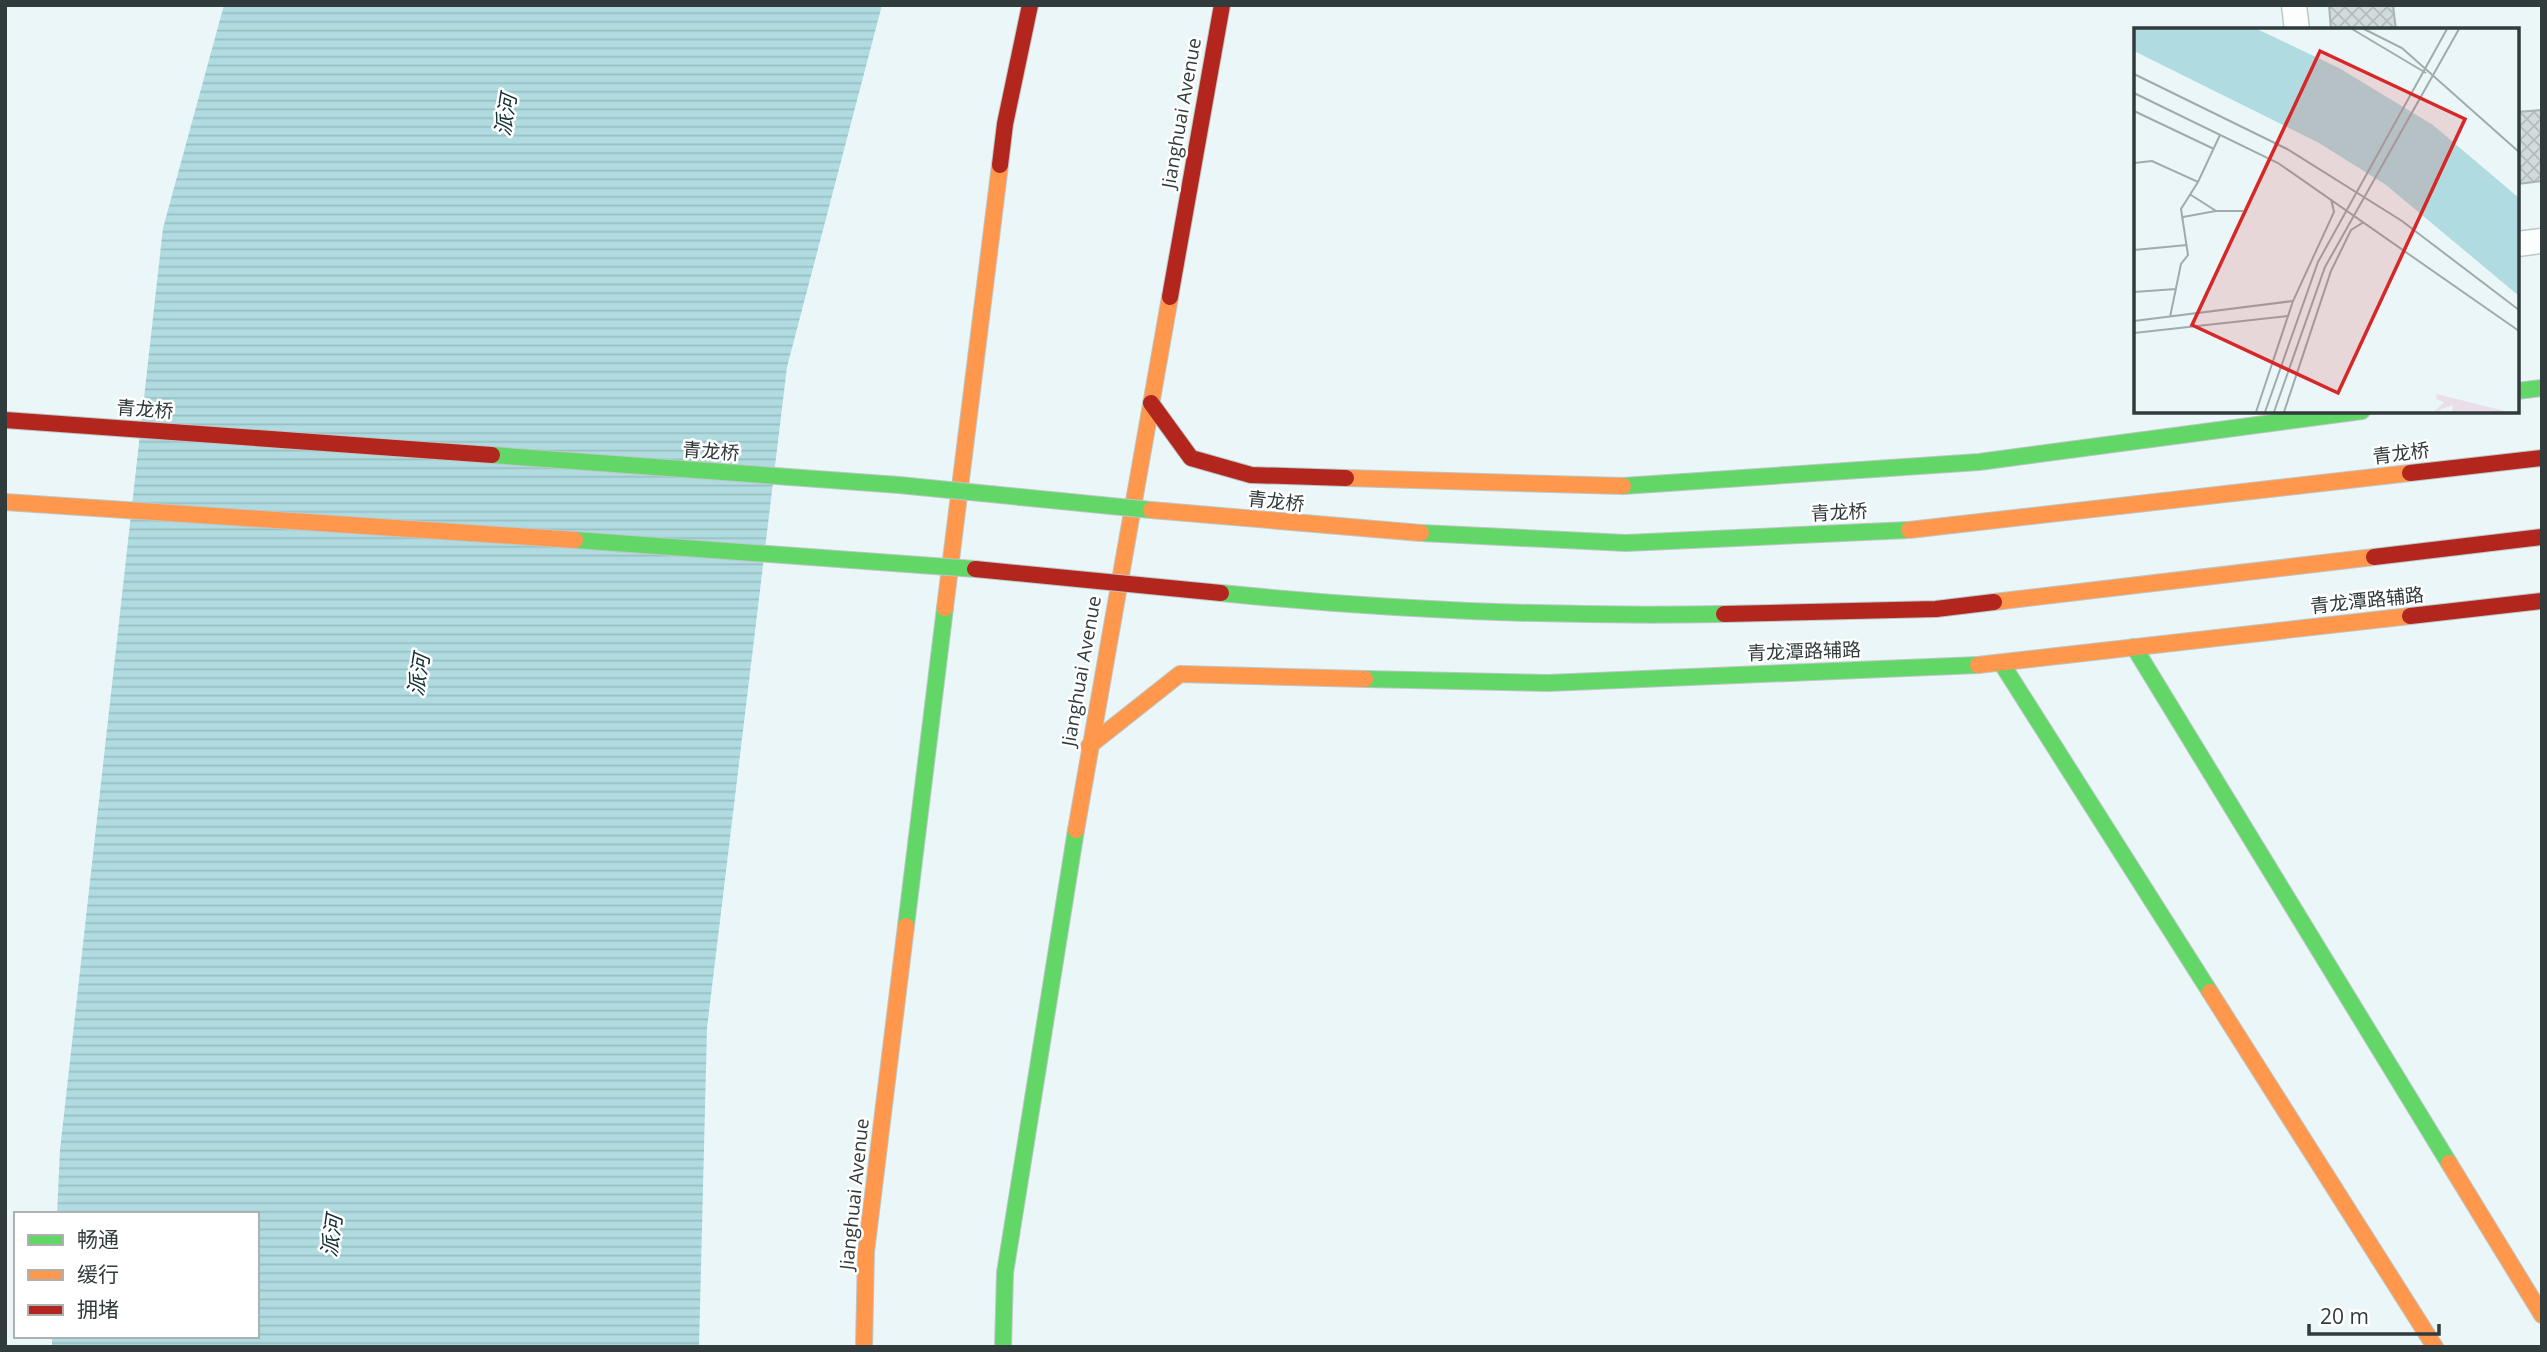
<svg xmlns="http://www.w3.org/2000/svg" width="2547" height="1352" font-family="'Open Sans','Noto Sans SC',sans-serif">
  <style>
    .water { fill: url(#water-rules) }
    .building { fill: url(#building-cross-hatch); stroke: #aab3b4; stroke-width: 2 }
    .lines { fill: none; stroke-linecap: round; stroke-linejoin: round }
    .lane-casing { stroke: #bdc7c8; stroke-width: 27 }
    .fast-casing { stroke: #bdc7c8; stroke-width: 18 }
    .slow-casing { stroke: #bdc7c8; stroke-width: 18 }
    .jam-casing { stroke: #bdc7c8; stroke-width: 18 }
    .lane { stroke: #fcfefe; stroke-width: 24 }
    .fast { stroke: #63d668; stroke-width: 16 }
    .slow { stroke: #ff974d; stroke-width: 16 }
    .jam { stroke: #b3261e; stroke-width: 16 }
    .fast-bridge-casing { stroke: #bdc7c8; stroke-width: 18; stroke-linecap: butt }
    .slow-bridge-casing { stroke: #bdc7c8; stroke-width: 18; stroke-linecap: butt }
    .jam-bridge-casing { stroke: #bdc7c8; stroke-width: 18; stroke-linecap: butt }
    .fast-bridge { stroke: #63d668; stroke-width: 16 }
    .slow-bridge { stroke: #ff974d; stroke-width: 16 }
    .jam-bridge { stroke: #b3261e; stroke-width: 16 }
    .labels { text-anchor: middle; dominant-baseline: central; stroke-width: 5; stroke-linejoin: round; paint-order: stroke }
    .street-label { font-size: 19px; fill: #323b3c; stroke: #fff }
    .water-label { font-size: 21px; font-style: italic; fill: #112f33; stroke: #fff }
    .inset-road { fill: none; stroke: #a0abac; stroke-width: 2 }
    .view { fill: #d62828; fill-opacity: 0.15; stroke: #d62828; stroke-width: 3.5 }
    .inset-edge { fill: none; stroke: #323b3c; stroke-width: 3.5 }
  </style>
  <defs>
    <pattern id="water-rules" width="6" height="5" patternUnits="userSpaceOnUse" patternTransform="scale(1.75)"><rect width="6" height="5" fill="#b0dce1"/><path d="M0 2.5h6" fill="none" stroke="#98bec2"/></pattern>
    <pattern id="building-cross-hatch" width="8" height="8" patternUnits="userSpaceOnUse" patternTransform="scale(1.75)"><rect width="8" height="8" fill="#d1dadc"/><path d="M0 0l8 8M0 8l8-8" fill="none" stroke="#b4bcbe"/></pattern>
  </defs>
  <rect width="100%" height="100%" fill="#eaf6f7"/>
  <!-- water -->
  <path class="water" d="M 224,5 L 882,5 L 787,367 L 707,1028 L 699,1347 L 52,1347 L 52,1336 L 257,1336 L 257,1214 L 57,1214 L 60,1150 L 163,228 Z"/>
  <!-- building -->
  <g class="building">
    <path d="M 2329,5 L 2393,5 L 2396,30 L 2331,30 Z"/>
    <path d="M 2542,110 L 2542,181 L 2517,184 L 2517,112 Z"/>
  </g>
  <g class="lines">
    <!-- lane casing -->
    <g class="lane-casing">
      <g id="lane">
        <path d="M 2294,5 L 2297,30"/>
        <path d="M 2517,244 L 2542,241"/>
      </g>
    </g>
    <!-- fast casing -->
    <g class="fast-casing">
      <g id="fast">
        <path d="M 2517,391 L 2542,388"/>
        <path d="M 1623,486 L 1979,462 L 2362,411"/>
        <path d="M 2134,647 L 2449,1163"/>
        <path d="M 2002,664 L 2210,992"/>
        <path d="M 1365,679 L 1548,683 L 1978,665"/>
        <path d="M 906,926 L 945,608"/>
        <path d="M 1003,1347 L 1005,1273 L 1076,830"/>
      </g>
    </g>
    <!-- slow casing -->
    <g class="slow-casing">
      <g id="slow">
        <path d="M 1346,478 L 1623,486"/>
        <path d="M 945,608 L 1000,165"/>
        <path d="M 1978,665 L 2410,616"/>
        <path d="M 1089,746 L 1180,674 L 1365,679"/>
        <path d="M 1076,830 L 1170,297"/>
        <path d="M 2210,992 L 2435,1347"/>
        <path d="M 2449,1163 L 2542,1315"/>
        <path d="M 864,1347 L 866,1252 L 906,926"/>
      </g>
    </g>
    <!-- jam casing -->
    <g class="jam-casing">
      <g id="jam">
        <path d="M 1000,165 L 1005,124 L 1030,5"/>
        <path d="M 1170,297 L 1222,5"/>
        <path d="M 1151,403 L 1191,458 L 1251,475 L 1346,478"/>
        <path d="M 2410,616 L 2542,601"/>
      </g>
    </g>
    <!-- lane -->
    <use href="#lane" class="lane"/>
    <!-- fast -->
    <use href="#fast" class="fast"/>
    <!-- slow -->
    <use href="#slow" class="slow"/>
    <!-- jam -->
    <use href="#jam" class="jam"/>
    <!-- fast-bridge casing -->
    <g class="fast-bridge-casing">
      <g id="fast-bridge">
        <path d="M 492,455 L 899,485 L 1151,510"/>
        <path d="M 1421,533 L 1626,543 L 1909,530"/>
        <path d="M 575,540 L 975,569"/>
        <path d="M 1221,593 C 1388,610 1556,617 1724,614"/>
      </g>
    </g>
    <!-- slow-bridge casing -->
    <g class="slow-bridge-casing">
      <g id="slow-bridge">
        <path d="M 5,502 L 575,540"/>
        <path d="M 1151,510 L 1421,533"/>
        <path d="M 1909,530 L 2410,473"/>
        <path d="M 1994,602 L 2374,557"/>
      </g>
    </g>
    <!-- jam-bridge casing -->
    <g class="jam-bridge-casing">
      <g id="jam-bridge">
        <path d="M 5,420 L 492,455"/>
        <path d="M 2410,473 L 2542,458"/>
        <path d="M 2374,557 L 2542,537"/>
        <path d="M 975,569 L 1221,593"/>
        <path d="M 1724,614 L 1936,609 L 1994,602"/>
      </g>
    </g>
    <!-- fast-bridge -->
    <use href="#fast-bridge" class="fast-bridge"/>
    <!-- slow-bridge -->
    <use href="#slow-bridge" class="slow-bridge"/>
    <!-- jam-bridge -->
    <use href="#jam-bridge" class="jam-bridge"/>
  </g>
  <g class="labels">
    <!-- street labels -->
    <g class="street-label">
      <text transform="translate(1181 113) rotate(-80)">Jianghuai Avenue</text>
      <text transform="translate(145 409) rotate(4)">青龙桥</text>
      <text transform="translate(711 451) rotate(4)">青龙桥</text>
      <text transform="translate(2401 453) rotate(-7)">青龙桥</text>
      <text transform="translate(1276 501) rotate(6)">青龙桥</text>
      <text transform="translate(1839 512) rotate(-3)">青龙桥</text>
      <text transform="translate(2367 600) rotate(-6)">青龙潭路辅路</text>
      <text transform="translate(1804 651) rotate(-2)">青龙潭路辅路</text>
      <text transform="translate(1081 671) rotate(-80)">Jianghuai Avenue</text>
      <text transform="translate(854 1194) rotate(-84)">Jianghuai Avenue</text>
    </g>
    <!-- water labels -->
    <g class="water-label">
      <text transform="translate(505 115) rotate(-81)">派河</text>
      <text transform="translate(418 675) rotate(-81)">派河</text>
      <text transform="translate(331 1236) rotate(-82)">派河</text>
    </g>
  </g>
  <!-- overview -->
  <g transform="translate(2134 28)">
    <rect width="385" height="385" fill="#eaf6f7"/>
    <path d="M 303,366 L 375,384 L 318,384 L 319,377 L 300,384 L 310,374 L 302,371 Z" fill="#ebdeeb"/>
    <path d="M 0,1 L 123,1 L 205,40 L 299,97 L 385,170 L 385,268 L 252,157 L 185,115 L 0,23 Z" fill="#b0dce1"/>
    <path class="inset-road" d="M 218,1 L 292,45M 230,1 L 268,20 L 385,124M 0,46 L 153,121 L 268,193 L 385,282M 0,65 L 144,135 L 385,303M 0,83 L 80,121M 0,135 L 18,133 L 64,154 L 86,107M 82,183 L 109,183M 49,189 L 82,183 L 57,167M 0,222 L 53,217M 0,264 L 42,261M 36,289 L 47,236 L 54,227 L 47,181 L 64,154M 0,293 L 159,273M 0,305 L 155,288M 122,384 L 159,273 L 200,184 L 197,171M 131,384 L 184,234 L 313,1M 140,384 L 191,239 L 325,1M 150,384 L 197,243 L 217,202 L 230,194"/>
    <path class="view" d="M 186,23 L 331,91 L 204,365 L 58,297 Z"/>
    <rect width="385" height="385" class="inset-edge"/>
  </g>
  <!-- border -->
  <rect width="2547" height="1352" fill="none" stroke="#323b3c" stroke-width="14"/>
  <!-- legend -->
  <rect x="14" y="1212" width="245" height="126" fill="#ffffff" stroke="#adb1b1" stroke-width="2"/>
  <rect x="28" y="1235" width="35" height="10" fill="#63d668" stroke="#adb1b1" stroke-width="2"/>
  <text x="77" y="1247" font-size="21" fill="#323b3c">畅通</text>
  <rect x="28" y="1270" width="35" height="10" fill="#ff974d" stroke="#adb1b1" stroke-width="2"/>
  <text x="77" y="1282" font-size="21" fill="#323b3c">缓行</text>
  <rect x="28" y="1305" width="35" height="10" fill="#b3261e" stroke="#adb1b1" stroke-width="2"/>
  <text x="77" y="1317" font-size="21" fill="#323b3c">拥堵</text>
  <!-- scale -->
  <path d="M2309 1324v10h130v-10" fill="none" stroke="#323b3c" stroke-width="3.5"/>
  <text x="2320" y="1324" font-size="21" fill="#323b3c" stroke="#ffffff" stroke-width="5" paint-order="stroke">20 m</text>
</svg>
